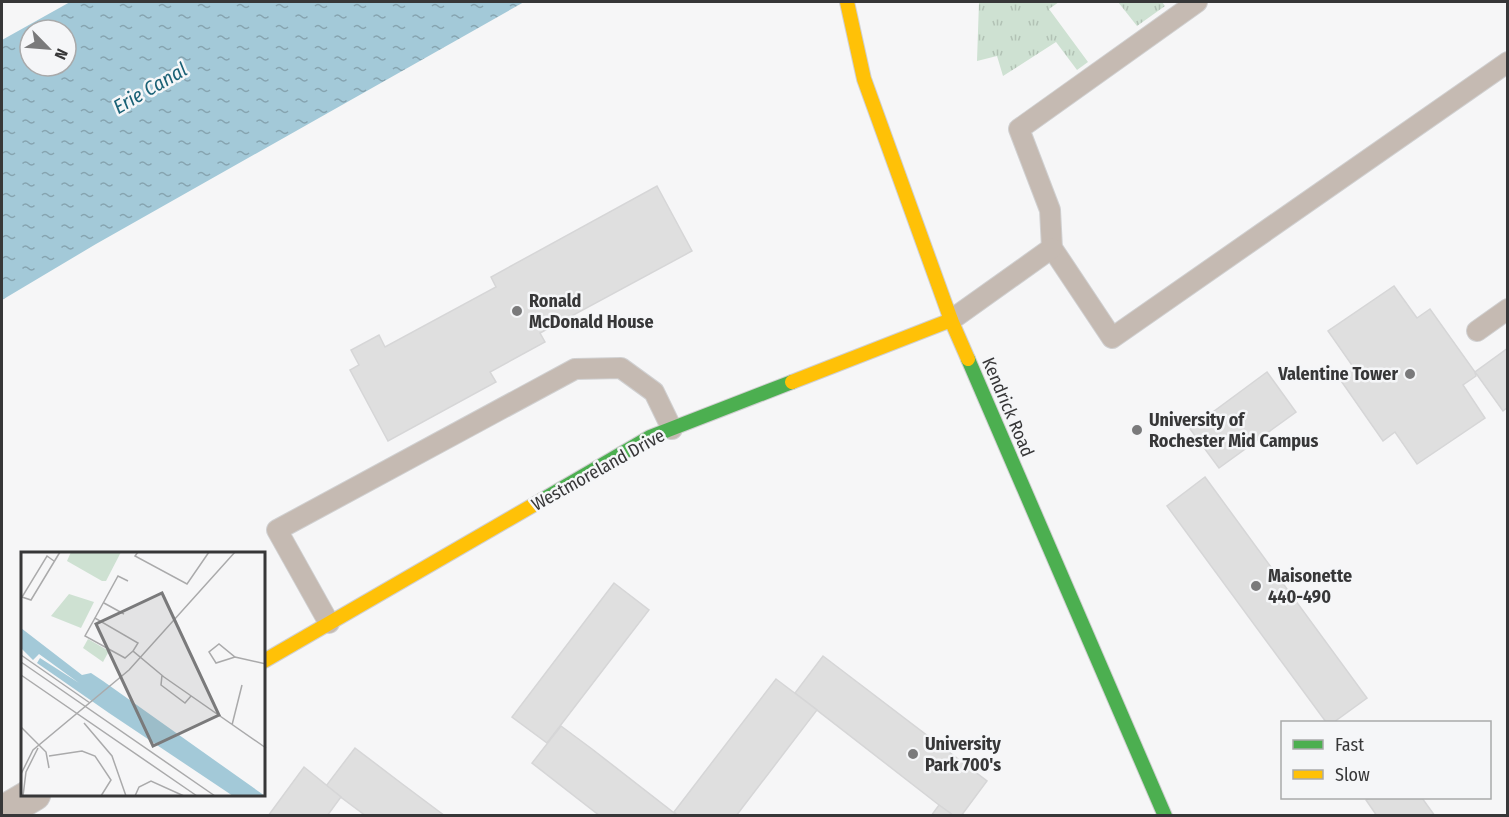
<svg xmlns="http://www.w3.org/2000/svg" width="1509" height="817" font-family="'Fira Sans Condensed',sans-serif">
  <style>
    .grass { fill: url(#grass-tufts) }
    .water { fill: url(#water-ripples); fill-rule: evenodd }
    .building { fill: #dfdfdf; stroke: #d6d6d7; stroke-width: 1.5 }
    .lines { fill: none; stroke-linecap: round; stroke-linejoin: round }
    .lane-casing { stroke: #d0d0d1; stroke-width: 22 }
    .street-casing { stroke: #d0d0d1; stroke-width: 35 }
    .fast-casing { stroke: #d0d0d1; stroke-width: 16 }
    .slow-casing { stroke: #d0d0d1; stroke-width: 16 }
    .lane { stroke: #c5bab2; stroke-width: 20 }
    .street { stroke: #c5bab2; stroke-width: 33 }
    .fast { stroke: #4caf50; stroke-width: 14 }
    .slow { stroke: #ffc107; stroke-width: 14 }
    .poi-dot { fill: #7a7a7b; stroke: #f5f6f8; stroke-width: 2 }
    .labels { text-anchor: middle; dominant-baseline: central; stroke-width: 5; stroke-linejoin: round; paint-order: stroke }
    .poi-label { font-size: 18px; font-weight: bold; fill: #373738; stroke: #f5f6f8; text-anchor: start }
    .street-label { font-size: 18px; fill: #373738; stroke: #f5f6f8 }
    .water-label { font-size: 20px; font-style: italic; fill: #1a6176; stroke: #f5f6f8 }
    .inset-road { fill: none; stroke: #aaaaab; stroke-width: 1.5 }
    .view { fill: #7a7a7b; fill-opacity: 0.15; stroke: #7a7a7b; stroke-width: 3 }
    .inset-edge { fill: none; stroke: #373738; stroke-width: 3 }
  </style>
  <defs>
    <pattern id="grass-tufts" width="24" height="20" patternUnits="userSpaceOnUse" patternTransform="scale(1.5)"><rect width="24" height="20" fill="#cee1d2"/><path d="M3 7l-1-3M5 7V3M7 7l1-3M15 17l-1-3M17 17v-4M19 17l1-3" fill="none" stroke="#b2c2b5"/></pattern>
    <pattern id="water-ripples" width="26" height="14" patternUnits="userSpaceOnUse" patternTransform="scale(1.5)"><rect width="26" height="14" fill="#a3c9d8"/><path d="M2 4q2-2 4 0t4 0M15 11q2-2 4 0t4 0" fill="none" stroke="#86a4b0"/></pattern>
  </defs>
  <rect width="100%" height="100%" fill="#f6f6f7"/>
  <!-- grass -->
  <g class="grass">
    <path d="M 979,2 L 1059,2 L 1049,9 L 1088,62 L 1077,70 L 1056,42 L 1003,76 L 997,56 L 977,61 Z"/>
    <path d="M 1118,2 L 1162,2 L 1165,6 L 1137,26 Z"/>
  </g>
  <!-- water -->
  <path class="water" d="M 70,2 L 524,2 L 96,244 L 2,300 L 2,40 ZM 30,30 L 66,30 L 66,66 L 30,66 Z"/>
  <!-- building -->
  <g class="building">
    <path d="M 657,186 L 692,251 L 540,333 L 545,342 L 490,372 L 496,382 L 388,441 L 350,370 L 359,365 L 351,350 L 379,335 L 385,347 L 496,287 L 491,277 Z"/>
    <path d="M 1394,286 L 1417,318 L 1430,309 L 1475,372 L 1476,376 L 1463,385 L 1485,418 L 1417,464 L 1395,432 L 1383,441 L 1339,378 L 1354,368 L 1328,331 Z"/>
    <path d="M 1508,348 L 1508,407 L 1503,411 L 1475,372 Z"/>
    <path d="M 1267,372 L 1296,412 L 1219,468 L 1190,429 Z"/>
    <path d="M 1205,477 L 1367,698 L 1334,722 L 1326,722 L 1167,506 Z"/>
    <path d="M 614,583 L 649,610 L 547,743 L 512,717 Z"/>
    <path d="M 823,656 L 987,781 L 961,816 L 954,816 L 939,805 L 795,693 Z"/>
    <path d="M 776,679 L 817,710 L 736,816 L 678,816 L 674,812 Z"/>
    <path d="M 561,726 L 592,749 L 678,816 L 600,816 L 532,763 Z"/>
    <path d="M 355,748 L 401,783 L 445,816 L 366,816 L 326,786 Z"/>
    <path d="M 304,767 L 341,797 L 327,816 L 268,816 Z"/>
    <path d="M 1370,798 L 1422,798 L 1435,816 L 1377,816 L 1366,800 Z"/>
    <path d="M 939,805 L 954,816 L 931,816 Z"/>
  </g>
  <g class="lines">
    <!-- lane casing -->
    <g class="lane-casing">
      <g id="lane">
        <path d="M 1197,2 L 1019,129 L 1050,210 L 1052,248 L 1112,338 L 1508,62"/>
        <path d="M 951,320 L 1052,248"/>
        <path d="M 1477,331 L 1508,309"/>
        <path d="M 329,623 L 277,530 L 575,369 L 621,368 L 654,392 L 672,429"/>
      </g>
    </g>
    <!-- street casing -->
    <g class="street-casing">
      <path id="street" d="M 2,813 L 34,794"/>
    </g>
    <!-- fast casing -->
    <g class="fast-casing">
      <g id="fast">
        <path d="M 968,359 L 1165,816"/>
        <path d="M 542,500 L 650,437 L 792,382"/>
      </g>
    </g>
    <!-- slow casing -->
    <g class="slow-casing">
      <g id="slow">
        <path d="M 847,2 L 864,79 L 951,320 L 968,359"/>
        <path d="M 792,382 L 951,320"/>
        <path d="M 264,661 L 542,500"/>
      </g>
    </g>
    <!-- lane -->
    <use href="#lane" class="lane"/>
    <!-- street -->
    <use href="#street" class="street"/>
    <!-- fast -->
    <use href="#fast" class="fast"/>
    <!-- slow -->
    <use href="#slow" class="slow"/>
  </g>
  <!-- markers -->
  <g class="poi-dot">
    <circle cx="517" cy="311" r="6"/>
    <circle cx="1410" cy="374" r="6"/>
    <circle cx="1137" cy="430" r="6"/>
    <circle cx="1256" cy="586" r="6"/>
    <circle cx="913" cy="754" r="6"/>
  </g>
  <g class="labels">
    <!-- poi labels -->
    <g class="poi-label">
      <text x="529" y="301">Ronald<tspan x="529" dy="21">McDonald House</tspan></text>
      <text x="1398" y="374" text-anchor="end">Valentine Tower</text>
      <text x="1149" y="420">University of<tspan x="1149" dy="21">Rochester Mid Campus</tspan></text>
      <text x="1268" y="576">Maisonette<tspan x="1268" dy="21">440-490</tspan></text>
      <text x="925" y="744">University<tspan x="925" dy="21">Park 700's</tspan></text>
    </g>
    <!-- street labels -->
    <g class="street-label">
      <text transform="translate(1008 407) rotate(67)">Kendrick Road</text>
      <text transform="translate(598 470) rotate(-29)">Westmoreland Drive</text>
    </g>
    <!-- water labels -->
    <g class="water-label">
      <text transform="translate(150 88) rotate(-30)">Erie Canal</text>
    </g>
  </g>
  <!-- overview -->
  <g transform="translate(21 552)">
    <rect width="244" height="244" fill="#f6f6f7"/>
    <path d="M 67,87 L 88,99 L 82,110 L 62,96 Z" fill="#cee1d2"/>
    <path d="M 50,0 L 100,0 L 85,29 L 81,29 L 46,9 ZM 48,42 L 73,50 L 60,76 L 30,64 Z" fill="#cee1d2"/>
    <path d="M 0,76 L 61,123 L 70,121 L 82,129 L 244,244 L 212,244 L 88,161 L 16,111 L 19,106 L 58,131 L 18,102 L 12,108 L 0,96 Z" fill="#a3c9d8"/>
    <path class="inset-road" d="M 117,0 L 114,4 L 166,32 L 188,0M 33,9 L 26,4 L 1,45 L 10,48 L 39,0M 83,51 L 103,62M 74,66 L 97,24 L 107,29M 112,99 L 104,106 L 64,84 L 74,66 L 117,91 L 112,99 L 143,125 L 245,196M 0,103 L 69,151M 214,105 L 195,111 L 188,100 L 198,92 L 214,105 L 245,112M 0,110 L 194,244M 0,123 L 176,244M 141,123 L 140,133 L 164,151 L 170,144M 63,171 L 91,204 L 105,244M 211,173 L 221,133M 0,175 L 25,200 L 28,216M 28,204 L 61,199 L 74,204 L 90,228 L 80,244M 0,222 L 12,198 L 108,118 L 214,0M 2,244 L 5,220 L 17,196M 114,244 L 118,235 L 130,229 L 163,244"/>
    <path class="view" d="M 141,41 L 198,163 L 132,194 L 75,72 Z"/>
    <rect width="244" height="244" class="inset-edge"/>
  </g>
  <!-- border -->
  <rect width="1509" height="817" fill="none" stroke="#373738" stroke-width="6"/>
  <!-- legend -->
  <rect x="1281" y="721" width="210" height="78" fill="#f5f6f8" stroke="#a9aaab" stroke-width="1.5"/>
  <rect x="1293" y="740" width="30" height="9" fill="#4caf50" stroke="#a9aaab" stroke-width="1.5"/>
  <text x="1335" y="751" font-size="18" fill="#373738">Fast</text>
  <rect x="1293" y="770" width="30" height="9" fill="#ffc107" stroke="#a9aaab" stroke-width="1.5"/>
  <text x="1335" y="781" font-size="18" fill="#373738">Slow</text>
  <!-- north arrow -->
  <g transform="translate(48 48) rotate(115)"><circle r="28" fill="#f5f6f8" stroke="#a9aaab" stroke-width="1.5"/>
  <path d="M0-4.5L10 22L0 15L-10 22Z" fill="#7a7a7b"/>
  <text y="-9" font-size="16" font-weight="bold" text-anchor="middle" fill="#373738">N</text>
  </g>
</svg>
